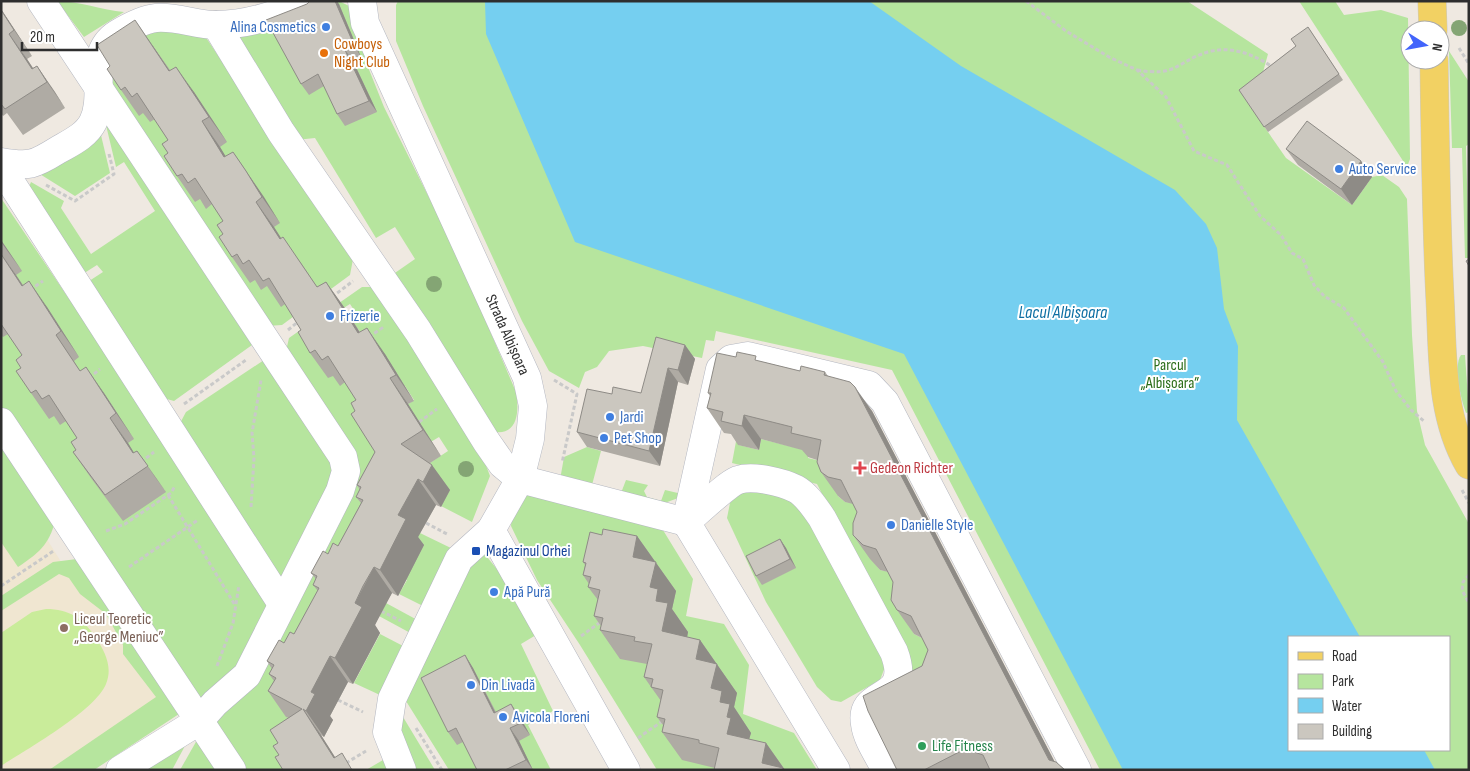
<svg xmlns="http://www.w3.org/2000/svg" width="1470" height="771" font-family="'Sofia Sans Condensed',sans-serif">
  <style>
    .education { fill: #f0e6d1 }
    .green { fill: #b6e59e; fill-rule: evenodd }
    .pitch { fill: #c9ec9a }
    .water { fill: #75cff0 }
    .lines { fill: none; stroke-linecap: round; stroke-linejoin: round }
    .minor-casing { stroke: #b4b7c1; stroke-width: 29 }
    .major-casing { stroke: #c9c9c9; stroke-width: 29 }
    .path { stroke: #c9c9c9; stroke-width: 3; stroke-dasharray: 4 2.5; stroke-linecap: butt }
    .minor { stroke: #fff; stroke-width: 28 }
    .major { stroke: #f2d163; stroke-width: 28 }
    .tree { fill: #84a574 }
    .wall { fill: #afaba4 }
    .shaded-wall { fill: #8e8b86 }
    .building { fill: #cbc7bf; stroke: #8e8b86 }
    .shop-dot { fill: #3f7fe0; stroke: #fff; stroke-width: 2 }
    .food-dot { fill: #e8710a; stroke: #fff; stroke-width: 2 }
    .health-dot { fill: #e0444e; stroke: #fff; stroke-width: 2 }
    .transit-dot { fill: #1a4fb4; stroke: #fff; stroke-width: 2 }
    .education-dot { fill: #8d6e63; stroke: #fff; stroke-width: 2 }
    .leisure-dot { fill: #2e9e5b; stroke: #fff; stroke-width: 2 }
    .labels { text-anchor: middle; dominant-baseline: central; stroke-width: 4; stroke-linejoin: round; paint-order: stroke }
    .shop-label { font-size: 16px; fill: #366cbe; stroke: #fff; text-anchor: start }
    .food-label { font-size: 16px; fill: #c56008; stroke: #fff; text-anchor: start }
    .street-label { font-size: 16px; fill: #2e2e2e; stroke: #fff }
    .park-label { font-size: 16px; fill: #2c6e1b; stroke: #fff }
    .health-label { font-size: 16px; fill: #be3a42; stroke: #fff; text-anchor: start }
    .transit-label { font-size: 16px; fill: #164399; stroke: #fff; text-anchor: start }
    .education-label { font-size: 16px; fill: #785e54; stroke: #fff; text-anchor: start }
    .leisure-label { font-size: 16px; fill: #27864d; stroke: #fff; text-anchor: start }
    .water-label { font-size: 18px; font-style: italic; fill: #0d6fa3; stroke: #fff }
  </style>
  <rect width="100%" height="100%" fill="#efe9e1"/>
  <!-- education -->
  <path class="education" d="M 1,436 L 45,536 L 63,565 L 86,565 L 169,692 L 67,770 L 1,770 Z"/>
  <!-- green -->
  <g class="green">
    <path d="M 57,1 C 79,1 102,10 124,12 L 84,37 Z"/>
    <path d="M 323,1 L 339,1 L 349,6 L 355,15 L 366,62 L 384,107 L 459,258 L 516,392 C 519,409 519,435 495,432 L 392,275 L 415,259 L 395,227 L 376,238 L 315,138 L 296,140 L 239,47 L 238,32 Z"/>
    <path d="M 398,1 L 1187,1 L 1268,54 L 1260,83 L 1243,96 L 1286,158 L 1352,205 L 1372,177 L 1382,175 L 1399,187 L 1407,199 L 1412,335 L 1417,411 L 1425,445 L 1469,524 L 1469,770 L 1100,770 L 892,370 L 716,331 L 714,341 L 706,340 L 702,358 L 643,346 L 609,351 L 597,367 L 585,372 L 579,388 L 549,371 L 522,321 L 423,106 L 396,41 L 396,5 ZM 1289,637 L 1449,637 L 1449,750 L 1289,750 Z"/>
    <path d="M 1299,1 L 1335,1 L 1344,15 L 1381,10 L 1408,18 L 1410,159 L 1407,167 Z"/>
    <path d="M 164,19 L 199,27 L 353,259 L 350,275 L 282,325 L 267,326 L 108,80 L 108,53 Z"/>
    <path d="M 1449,51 L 1469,82 L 1469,144 L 1466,146 L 1469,258 L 1465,258 L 1462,148 L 1452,148 Z"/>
    <path d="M 105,121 L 252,345 L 174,401 L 156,396 L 83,285 L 103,272 L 97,265 L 78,277 L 27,192 L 31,182 L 64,201 L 61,208 L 91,254 L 155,211 L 124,162 L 116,167 Z"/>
    <path d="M 100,131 L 110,173 L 75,196 L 35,171 Z"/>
    <path d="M 1,198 L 266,591 L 270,607 L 237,677 L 212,697 L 196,701 L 1,410 Z"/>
    <path d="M 362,287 L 379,287 L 479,447 L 490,476 L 472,522 L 441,506 L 422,468 L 448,451 L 439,437 L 429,443 L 405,406 L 414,400 L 405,386 L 400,388 L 358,329 L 350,326 L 360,319 L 350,304 L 305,332 L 333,375 L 346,381 L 374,426 L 382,460 L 311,729 L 294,770 L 244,770 L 215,727 L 214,715 L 352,482 L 286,351 L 289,338 Z"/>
    <path d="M 1461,355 L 1465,355 L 1469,412 L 1466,413 C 1461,400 1453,366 1461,355 Z"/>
    <path d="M 264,360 L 336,460 L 334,482 L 287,579 L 277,579 L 178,427 L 186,412 Z"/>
    <path d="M 1,432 L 57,514 C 50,543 43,550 18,567 L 1,542 Z"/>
    <path d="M 737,436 L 739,445 L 759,450 L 761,439 L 809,451 L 808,458 L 837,465 L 838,496 L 845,502 L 857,503 L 871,559 L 880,570 L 890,572 L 909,625 L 914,634 L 926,640 L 946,675 L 926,697 L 817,484 L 732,463 Z"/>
    <path d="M 587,447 L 601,451 L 592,485 L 621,493 L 626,480 L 648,485 L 644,491 L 647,497 L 661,501 L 665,490 L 682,494 L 681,497 L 659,505 L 560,480 L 564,457 Z"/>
    <path d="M 743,489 L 799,500 L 881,653 L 885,667 L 880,680 L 841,702 L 831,700 L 817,687 L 766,602 L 727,518 L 730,503 Z"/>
    <path d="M 530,494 L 658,522 L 693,579 L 686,616 L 724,624 L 749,665 L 743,714 L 794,733 L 817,770 L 657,770 L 580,645 L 537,580 L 511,526 L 512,513 L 517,499 Z"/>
    <path d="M 420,533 L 455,550 L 427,608 L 399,594 L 407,580 L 403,577 L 414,539 Z"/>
    <path d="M 483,552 L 509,584 L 536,635 L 521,644 L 553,711 L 528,725 L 551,770 L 449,770 L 401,693 L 466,560 Z"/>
    <path d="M 85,558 L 185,710 L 94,770 L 49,770 L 156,697 L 123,654 L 123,645 L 106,614 L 80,594 L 69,578 L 59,574 L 1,611 L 1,596 L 53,562 Z"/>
    <path d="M 386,603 L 421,622 L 414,635 L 379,616 Z"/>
    <path d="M 380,634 L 405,647 L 380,695 L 354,683 Z"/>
    <path d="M 397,707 L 435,770 L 412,770 L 396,746 Z"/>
    <path d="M 193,731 L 172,770 L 133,770 Z"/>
    <path d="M 201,733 L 227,770 L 180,770 Z"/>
    <path d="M 383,760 L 389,770 L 366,770 Z"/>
  </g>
  <!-- pitch -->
  <path class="pitch" d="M 46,609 C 69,609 83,618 96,638 C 105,652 113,667 106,684 C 95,711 27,749 1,766 L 1,633 L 32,612 Z"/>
  <!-- water -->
  <path class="water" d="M 485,1 L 869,1 L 961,66 L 1175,190 L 1206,224 L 1217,248 L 1224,309 L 1238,346 L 1237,420 L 1360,637 L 1289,637 L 1289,750 L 1424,750 L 1435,770 L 1123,770 L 904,354 L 575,242 L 486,34 Z"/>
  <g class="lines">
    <!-- minor casing -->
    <g class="minor-casing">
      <g id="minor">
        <path d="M 41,1 L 343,457 L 346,471 L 340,491 L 247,675 L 215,703 L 199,721 L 120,770"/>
        <path d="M 362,1 L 365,23 L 527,378 L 533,406 L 530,439 L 520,479 L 491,530 L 459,559 L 392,699 L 387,732 L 402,770"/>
        <path d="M 216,25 L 281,132 L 418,331 L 486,441 L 502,464 L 520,479 L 686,522"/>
        <path d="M 1,162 C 29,167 34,165 58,150 C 70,143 86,136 93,122 C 107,94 86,54 117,34 C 127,28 145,19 156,18 C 176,16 196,25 216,25 C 247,25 280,14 308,1"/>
        <path d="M 1,167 L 282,604"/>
        <path d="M 1,422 L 232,770"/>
        <path d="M 686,522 C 697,513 727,484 738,480 C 753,475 782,482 796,489 C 807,495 815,508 822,518 L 894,652 C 914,705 858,686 865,724 C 867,740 879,756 886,770"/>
        <path d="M 491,530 L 626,770"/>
        <path d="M 836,770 L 686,522 L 720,369 L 731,359 L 748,356 L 869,385 L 885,402 L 1077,770"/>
      </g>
    </g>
    <!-- major casing -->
    <g class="major-casing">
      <g id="major">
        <path d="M 1432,1 L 1433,30"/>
        <path d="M 1434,60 C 1435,140 1436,219 1440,299 C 1443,356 1440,415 1469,465"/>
      </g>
    </g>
    <!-- path -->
    <g class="path">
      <path d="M 1026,1 L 1066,31 L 1109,57 L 1137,70 L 1166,97 L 1194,151 L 1227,165 L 1260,216 L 1281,235 L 1292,253 L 1303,259 L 1314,285 L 1324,296 L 1344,308 L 1383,362 L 1396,391 L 1411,410 L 1425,422"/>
      <path d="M 1459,48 L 1469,64"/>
      <path d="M 1137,70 C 1178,77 1175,62 1208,52 C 1232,45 1255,55 1274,68"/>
      <path d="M 46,185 L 75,201 L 114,174 L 109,154"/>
      <path d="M 30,290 L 43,281"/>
      <path d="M 332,297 L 353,281"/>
      <path d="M 288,330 L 299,321"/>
      <path d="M 369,337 L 385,326"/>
      <path d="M 89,378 L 100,369"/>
      <path d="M 554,380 L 577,394 L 562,463"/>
      <path d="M 184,404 L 246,360"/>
      <path d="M 419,422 L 437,409"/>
      <path d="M 141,462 L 154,452"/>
      <path d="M 1462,490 L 1469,503"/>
      <path d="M 168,495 L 235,605"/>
      <path d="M 251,507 L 254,458 L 252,433 L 261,380"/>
      <path d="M 426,523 L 447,534"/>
      <path d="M 106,531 L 125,524 L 171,493 L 175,486"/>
      <path d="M 129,567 L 198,520"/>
      <path d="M 1469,575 L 1463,582 L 1462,590 L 1469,603"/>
      <path d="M 1,586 L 55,550"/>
      <path d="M 381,611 L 401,621"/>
      <path d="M 581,636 L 602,621"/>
      <path d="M 217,666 L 233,623 L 239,585"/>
      <path d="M 338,700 L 363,712"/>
      <path d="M 416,728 L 442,770"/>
      <path d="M 638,738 L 664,720"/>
      <path d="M 346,763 L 366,751"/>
    </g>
    <!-- minor -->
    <use href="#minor" class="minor"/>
    <!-- major -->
    <use href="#major" class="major"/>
  </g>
  <!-- trees -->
  <g class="tree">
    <circle cx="1459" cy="28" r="8"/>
    <circle cx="434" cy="284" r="8"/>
    <circle cx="466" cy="469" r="8"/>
  </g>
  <!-- wall -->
  <g class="wall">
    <path d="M 339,4 L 361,57 L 353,61 L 377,112 L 345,126 L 337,114 L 324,86 L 309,95 L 301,84 Z"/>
    <path d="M 1,9 L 32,56 L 27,59 L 33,68 L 37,66 L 65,108 L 23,135 L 7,113 L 3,116 L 1,113 Z"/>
    <path d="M 1308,27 L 1343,80 L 1268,132 L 1239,90 L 1296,46 Z"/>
    <path d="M 153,46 L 170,70 L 194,92 L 227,142 L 220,147 L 225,156 L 251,178 L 280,223 L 274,227 L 281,238 L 301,263 L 317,287 L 326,282 L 344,307 L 360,332 L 385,354 L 414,401 L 408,404 L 441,456 L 430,463 L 450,490 L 441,507 L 436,505 L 418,537 L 424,545 L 398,596 L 392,593 L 381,611 L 375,625 L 380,633 L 353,684 L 348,682 L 330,716 L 333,720 L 324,737 L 321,735 L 335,757 L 353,770 L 279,755 L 278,743 L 289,718 L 286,717 L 268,691 L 274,681 L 269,674 L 272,669 L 267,661 L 284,643 L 294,634 L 318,591 L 313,585 L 316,579 L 311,573 L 328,554 L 338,546 L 361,503 L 356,497 L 360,490 L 357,485 L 375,452 L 355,411 L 356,400 L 345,382 L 340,386 L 333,376 L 328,378 L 310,353 L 301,330 L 285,304 L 281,307 L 267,286 L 261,290 L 255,280 L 250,283 L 232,257 L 223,234 L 223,221 L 212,204 L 206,209 L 200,199 L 195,202 L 177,176 L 168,153 L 168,140 L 155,119 L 150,122 L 143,113 L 139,116 L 121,90 L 110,66 Z"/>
    <path d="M 1286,149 L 1361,161 L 1372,177 L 1352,205 L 1298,165 Z"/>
    <path d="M 1,240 L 22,271 L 16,275 L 23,285 L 47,307 L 79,357 L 74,361 L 80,371 L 104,393 L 134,439 L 128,443 L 134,453 L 137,451 L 166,492 L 123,521 L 91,478 L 73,452 L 76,450 L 77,438 L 66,421 L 60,425 L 54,416 L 49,419 L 31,393 L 21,368 L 22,355 L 8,334 L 3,337 L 1,335 Z"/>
    <path d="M 685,345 L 695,359 L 688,385 L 678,382 L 660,466 L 587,447 L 577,432 L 612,394 L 641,393 Z"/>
    <path d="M 759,361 L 800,371 L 825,372 L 828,376 L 872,411 L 1054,761 L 1065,770 L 897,770 L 922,666 L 928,650 L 922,638 L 914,634 L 897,610 L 893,582 L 888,572 L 880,570 L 870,559 L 853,535 L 857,512 L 853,504 L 845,502 L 838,496 L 821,472 L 817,460 L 808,457 L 802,450 L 761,439 L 759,450 L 738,445 L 731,434 L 724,433 L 707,408 L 710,396 L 708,393 Z"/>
    <path d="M 602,535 L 637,536 L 676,591 L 672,609 L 688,632 L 687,637 L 700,640 L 737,693 L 734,707 L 751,733 L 749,739 L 766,743 L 785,770 L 714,770 L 715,768 L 682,760 L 662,732 L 663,725 L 657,717 L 661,701 L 644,677 L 647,664 L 620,659 L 600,630 L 601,626 L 594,616 L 598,600 L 588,587 L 589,584 L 583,575 L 585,565 L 583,562 Z"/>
    <path d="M 780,539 L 786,548 L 796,568 L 762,585 L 756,576 Z"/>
    <path d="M 465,655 L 473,668 L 496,712 L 520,717 L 530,735 L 519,741 L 533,770 L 477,770 L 463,742 L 457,745 L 448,732 Z"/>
  </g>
  <!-- shaded-wall -->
  <g class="shaded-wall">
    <path d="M 335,1 L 337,1 L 339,4 L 361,57 L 354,45 Z"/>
    <path d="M 1,9 L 32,56 L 14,30 L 1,10 Z"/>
    <path d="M 135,20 L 153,46 L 187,97 L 169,71 Z"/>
    <path d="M 9,34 L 27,59 L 43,84 L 32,69 Z"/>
    <path d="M 345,50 L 353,61 L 377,112 L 369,101 Z"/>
    <path d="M 37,66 L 55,92 L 65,108 L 47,82 Z"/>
    <path d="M 176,67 L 194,92 L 227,142 L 209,117 Z"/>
    <path d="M 202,121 L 220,147 L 242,183 L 224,157 Z"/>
    <path d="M 233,152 L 264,197 L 280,223 L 262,197 Z"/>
    <path d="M 1361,161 L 1372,177 L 1352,205 L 1341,189 Z"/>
    <path d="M 256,202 L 274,227 L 298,265 L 280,239 Z"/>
    <path d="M 1,240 L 22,271 L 1,242 Z"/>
    <path d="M 1,254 L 16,275 L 40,312 L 22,286 Z"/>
    <path d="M 29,281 L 47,307 L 79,357 L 61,331 Z"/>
    <path d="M 326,282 L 344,307 L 376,359 L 358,333 Z"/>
    <path d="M 367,328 L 385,354 L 414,401 L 396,375 Z"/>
    <path d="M 685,345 L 695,359 L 688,385 L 678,370 Z"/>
    <path d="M 86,367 L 104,393 L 134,439 L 116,413 Z"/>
    <path d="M 668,368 L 678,382 L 660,466 L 649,451 Z"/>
    <path d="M 390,378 L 408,404 L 441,456 L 423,430 Z"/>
    <path d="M 855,387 L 872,411 L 1059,770 L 1049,760 Z"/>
    <path d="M 744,415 L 761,439 L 759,450 L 742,426 Z"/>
    <path d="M 110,418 L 128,443 L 144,469 L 133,453 Z"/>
    <path d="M 137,451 L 155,477 L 166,492 Z"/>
    <path d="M 432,465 L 450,490 L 441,507 L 423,482 Z"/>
    <path d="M 418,479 L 436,505 L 418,537 L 424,545 L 398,596 L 380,570 L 398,515 Z"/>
    <path d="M 637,536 L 676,591 L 672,609 L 688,632 L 683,660 L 662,631 L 656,601 L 633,557 Z"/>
    <path d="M 780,539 L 786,548 L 796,568 L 790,559 Z"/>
    <path d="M 374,567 L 392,593 L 375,625 L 380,633 L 353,684 L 335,658 L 355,603 Z"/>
    <path d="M 700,640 L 737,693 L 734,707 L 751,733 L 748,743 L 727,734 L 711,688 L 696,659 Z"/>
    <path d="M 465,655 L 473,668 L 502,726 L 494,713 Z"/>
    <path d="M 330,656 L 348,682 L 330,716 L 333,720 L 324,737 L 306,711 L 311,692 Z"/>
    <path d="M 511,704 L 520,717 L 530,735 L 521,723 Z"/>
    <path d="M 303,709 L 321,735 L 343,770 L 334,758 Z"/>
    <path d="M 510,728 L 519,741 L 533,770 L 526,760 Z"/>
    <path d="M 766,743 L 785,770 L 766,770 L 762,763 Z"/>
  </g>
  <!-- building -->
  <g class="building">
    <path d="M 310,1 L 335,1 L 354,45 L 345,50 L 369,101 L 337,114 L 318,74 L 301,84 L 266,20 L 307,4 Z"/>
    <path d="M 1,10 L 14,30 L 9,34 L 32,69 L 37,66 L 47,82 L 5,109 L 1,104 Z"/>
    <path d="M 135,20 L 169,71 L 176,67 L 209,117 L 202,121 L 224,157 L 233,152 L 246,171 L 262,197 L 256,202 L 280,239 L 283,237 L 317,287 L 326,282 L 358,333 L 367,328 L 396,375 L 390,378 L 423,430 L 401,444 L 432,465 L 423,482 L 418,479 L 398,515 L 406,519 L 380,570 L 374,567 L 363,586 L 355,603 L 362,607 L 335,658 L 330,656 L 311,692 L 315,694 L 306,711 L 303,709 L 334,758 L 342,753 L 352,770 L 283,770 L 275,757 L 279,755 L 273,746 L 278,743 L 270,730 L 302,709 L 268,691 L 276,678 L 269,674 L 274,665 L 267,661 L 279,640 L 284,643 L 290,632 L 294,634 L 319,588 L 313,585 L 317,576 L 311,573 L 323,551 L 328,554 L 333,543 L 338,546 L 363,500 L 356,497 L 361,487 L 357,485 L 375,452 L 351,414 L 355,411 L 351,403 L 356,400 L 328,356 L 322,360 L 315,350 L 310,353 L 298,332 L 301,330 L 269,278 L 263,281 L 249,260 L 243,264 L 237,254 L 232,257 L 219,237 L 223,234 L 217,225 L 223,221 L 195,178 L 188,183 L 182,174 L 177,176 L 164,156 L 168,153 L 162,144 L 168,140 L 137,93 L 132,97 L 125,87 L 121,90 L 107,69 L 110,66 L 97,45 Z"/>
    <path d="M 1308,27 L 1339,74 L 1264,127 L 1239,90 L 1296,46 L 1291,39 Z"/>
    <path d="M 1307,121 L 1361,161 L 1341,189 L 1286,149 Z"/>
    <path d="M 1,254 L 22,286 L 29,281 L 61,331 L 56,335 L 80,371 L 86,367 L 116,413 L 110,418 L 133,453 L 137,451 L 148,466 L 105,495 L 73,452 L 76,450 L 71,442 L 77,438 L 49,395 L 42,399 L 36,390 L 31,393 L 16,371 L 21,368 L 16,360 L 22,355 L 1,324 Z"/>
    <path d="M 1469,259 L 1469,266 L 1466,261 Z"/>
    <path d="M 656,337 L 685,345 L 678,370 L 668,368 L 649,451 L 577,432 L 587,389 L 612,394 L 613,387 L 641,393 Z"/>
    <path d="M 737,352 L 756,356 L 755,360 L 800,371 L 801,366 L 825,372 L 824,375 L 850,382 L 855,387 L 1049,760 L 1056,762 L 1065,770 L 990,770 L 983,755 L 965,749 L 924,770 L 897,770 L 868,711 L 863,696 L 922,666 L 928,650 L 911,616 L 897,610 L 891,600 L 893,582 L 876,549 L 863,545 L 853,535 L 853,523 L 857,512 L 841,480 L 828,477 L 821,472 L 817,462 L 821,440 L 791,433 L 792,427 L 744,415 L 742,426 L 721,421 L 723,412 L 707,408 L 711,393 L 708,393 L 717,353 L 736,357 Z"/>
    <path d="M 603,529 L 637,536 L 633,557 L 656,562 L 650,587 L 658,589 L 656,601 L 668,603 L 662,631 L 700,640 L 696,659 L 717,664 L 711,688 L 722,691 L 720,702 L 730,704 L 727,717 L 731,718 L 727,734 L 766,743 L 762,763 L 783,768 L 783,770 L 714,770 L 719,748 L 699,743 L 699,740 L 662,732 L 665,719 L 657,717 L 663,690 L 651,687 L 653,679 L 644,677 L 652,644 L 634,641 L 635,637 L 600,630 L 603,618 L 594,616 L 600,590 L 588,587 L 591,577 L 583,575 L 586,563 L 583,562 L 590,532 L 602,535 Z"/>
    <path d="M 780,539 L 790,559 L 756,576 L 746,556 Z"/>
    <path d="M 465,655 L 494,713 L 511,704 L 521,723 L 510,728 L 526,760 L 505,770 L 477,770 L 456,728 L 448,732 L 421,678 Z"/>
  </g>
  <!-- markers -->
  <g class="shop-dot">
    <circle cx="326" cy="27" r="5"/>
    <circle cx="1339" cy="169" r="5"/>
    <circle cx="330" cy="316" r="5"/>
    <circle cx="610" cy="417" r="5"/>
    <circle cx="604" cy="438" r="5"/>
    <circle cx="891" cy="525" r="5"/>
    <circle cx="494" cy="592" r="5"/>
    <circle cx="471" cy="685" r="5"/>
    <circle cx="503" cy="717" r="5"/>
  </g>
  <circle class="food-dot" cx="324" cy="53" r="5"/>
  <path class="health-dot" d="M857.5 460.5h5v5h5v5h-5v5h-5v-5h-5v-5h5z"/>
  <rect class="transit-dot" x="471" y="546" width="10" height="10" rx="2.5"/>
  <circle class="education-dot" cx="64" cy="628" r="5"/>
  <circle class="leisure-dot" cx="922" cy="746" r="5"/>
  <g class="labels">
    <!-- shop labels -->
    <g class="shop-label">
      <text x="316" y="27" text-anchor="end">Alina Cosmetics</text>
      <text x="1349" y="169">Auto Service</text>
      <text x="340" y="316">Frizerie</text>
      <text x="620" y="417">Jardi</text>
      <text x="614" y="438">Pet Shop</text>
      <text x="901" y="525">Danielle Style</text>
      <text x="504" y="592">Apă Pură</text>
      <text x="481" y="685">Din Livadă</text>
      <text x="513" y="717">Avicola Floreni</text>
    </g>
    <!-- food labels -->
    <g class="food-label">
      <text x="334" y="44">Cowboys<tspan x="334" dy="18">Night Club</tspan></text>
    </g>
    <!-- street labels -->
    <g class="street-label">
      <text transform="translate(507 335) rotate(66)">Strada Albișoara</text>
    </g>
    <!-- park labels -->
    <g class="park-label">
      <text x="1170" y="365">Parcul<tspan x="1170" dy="18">„Albișoara”</tspan></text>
    </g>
    <!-- health labels -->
    <g class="health-label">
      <text x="870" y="468">Gedeon Richter</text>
    </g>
    <!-- transit labels -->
    <g class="transit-label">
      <text x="486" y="551">Magazinul Orhei</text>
    </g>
    <!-- education labels -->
    <g class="education-label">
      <text x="74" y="619">Liceul Teoretic<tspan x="74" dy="18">„George Meniuc”</tspan></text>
    </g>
    <!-- leisure labels -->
    <g class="leisure-label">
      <text x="932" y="746">Life Fitness</text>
    </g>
    <!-- water labels -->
    <g class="water-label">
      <text x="1063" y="312">Lacul Albișoara</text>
    </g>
  </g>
  <!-- border -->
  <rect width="1470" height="771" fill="none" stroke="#2e2e2e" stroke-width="5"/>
  <!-- legend -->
  <rect x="1288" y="636" width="162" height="115" fill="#ffffff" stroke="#ababab"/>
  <rect x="1298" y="652" width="25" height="8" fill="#f2d163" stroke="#ababab"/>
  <text x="1332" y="661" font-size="15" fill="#2e2e2e">Road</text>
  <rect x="1298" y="674" width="25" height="15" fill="#b6e59e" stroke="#ababab"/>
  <text x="1332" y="686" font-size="15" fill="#2e2e2e">Park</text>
  <rect x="1298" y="698" width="25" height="15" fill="#75cff0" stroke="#ababab"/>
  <text x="1332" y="711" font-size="15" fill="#2e2e2e">Water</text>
  <rect x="1298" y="724" width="25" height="15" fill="#cbc7bf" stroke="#ababab"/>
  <text x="1332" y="736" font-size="15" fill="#2e2e2e">Building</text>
  <!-- north arrow -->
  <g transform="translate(1425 45) rotate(101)"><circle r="24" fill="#ffffff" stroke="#ababab"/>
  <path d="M0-4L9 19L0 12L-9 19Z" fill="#4264fb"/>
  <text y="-8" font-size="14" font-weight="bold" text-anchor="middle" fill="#2e2e2e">N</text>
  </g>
  <!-- scale -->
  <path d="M22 42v8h75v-8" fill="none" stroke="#2e2e2e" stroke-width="2.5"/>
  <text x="30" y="42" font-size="15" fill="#2e2e2e" stroke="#ffffff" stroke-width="4" paint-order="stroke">20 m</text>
</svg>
